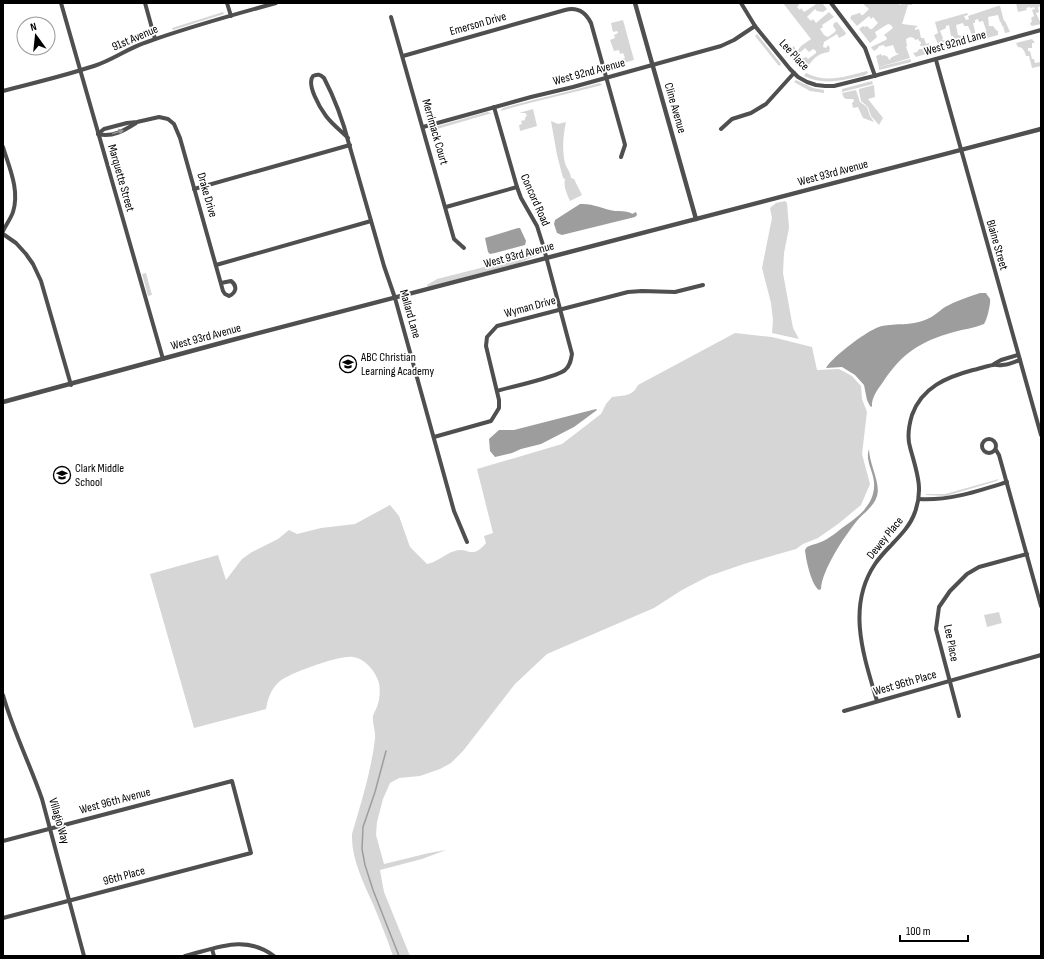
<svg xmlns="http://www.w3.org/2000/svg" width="1044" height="959" font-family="'Sofia Sans Condensed',sans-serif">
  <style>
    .green { fill: #d6d6d6 }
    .water { fill: #9d9d9d }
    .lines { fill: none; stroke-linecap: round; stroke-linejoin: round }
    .stream { stroke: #9d9d9d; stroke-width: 1.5 }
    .minor { stroke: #4f4f4f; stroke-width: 4 }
    .tertiary { stroke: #4f4f4f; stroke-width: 4.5 }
    .oneway { fill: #959595 }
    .labels { text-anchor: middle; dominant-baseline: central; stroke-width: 3.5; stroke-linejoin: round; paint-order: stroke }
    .street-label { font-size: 12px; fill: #000; stroke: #fff }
    .poi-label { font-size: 12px; fill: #000; stroke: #fff; text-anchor: start }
  </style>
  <rect width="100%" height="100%" fill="#fff"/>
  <!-- green -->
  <g class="green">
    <path d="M 783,3 L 798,3 L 799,5 L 797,7 L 800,10 L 801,8 L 804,12 L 815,5 L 816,3 L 822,3 L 827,9 L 823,12 L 817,11 L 815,9 L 807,17 L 811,21 L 813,19 L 816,23 L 829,12 L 834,17 L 822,25 L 823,27 L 820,29 L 824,35 L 828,37 L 835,32 L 836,30 L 833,26 L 834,23 L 837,22 L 846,33 L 845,35 L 839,38 L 837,34 L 824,42 L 823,47 L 826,48 L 828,45 L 830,48 L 829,52 C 814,54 813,62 804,70 L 795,62 L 806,57 L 808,59 L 816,53 L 816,51 L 813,49 L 809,52 L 805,48 L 793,59 L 785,49 L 789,46 L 791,48 L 794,46 L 796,50 L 798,50 L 801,46 L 811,39 Z"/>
    <path d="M 862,3 L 897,3 L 900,5 L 902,3 L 913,3 L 912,5 L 908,5 L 902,24 L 918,26 L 915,28 L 915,30 L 919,29 L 921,38 L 924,38 L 926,44 L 929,43 L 929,45 L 934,47 L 935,51 L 916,57 L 913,53 L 917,52 L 919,49 L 923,49 L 923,46 L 920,46 L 921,42 L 919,41 L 918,39 L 915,40 L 914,38 L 910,37 L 906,39 L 907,46 L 906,47 L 910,58 L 879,67 L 876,56 L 881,54 L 882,56 L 884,55 L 888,57 L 889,60 L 892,57 L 899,54 L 896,53 L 893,45 L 885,47 L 884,45 L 879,46 L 878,48 L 874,51 L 871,47 L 886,40 L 887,38 L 884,35 L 893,28 L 891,25 L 888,24 L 875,32 L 877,37 L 870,43 L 859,29 L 863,26 L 865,27 L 867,26 L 870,29 L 872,29 L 878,23 L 873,17 L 871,19 L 869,16 L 857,26 L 850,18 L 852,15 C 856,15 857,13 860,13 L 861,15 L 863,15 L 869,9 Z"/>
    <path d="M 1016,3 L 1041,3 L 1041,6 L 1038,7 L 1039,12 L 1036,13 L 1041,24 L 1032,26 L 1030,24 L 1032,21 L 1031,18 L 1034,16 L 1032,10 L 1035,9 L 1034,7 L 1031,8 L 1030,7 L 1026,8 L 1027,10 L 1018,12 Z"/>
    <path d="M 998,6 L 1000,6 L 1004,21 L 1005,21 L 1010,32 L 1005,33 L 1003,26 L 1002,26 L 1001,22 L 1000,22 L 998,15 L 988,17 L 989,26 L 993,26 L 996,30 L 998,31 L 998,35 L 983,39 L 980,37 L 980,33 L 987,31 L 986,30 L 983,21 L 979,22 L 978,19 L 975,20 L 975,23 L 973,23 L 977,40 L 972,42 L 970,37 L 972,35 L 968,26 L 964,26 L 963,23 L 956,25 L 958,35 L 962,36 L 963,39 L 967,38 L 966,43 L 956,46 L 953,36 L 951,36 L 949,25 L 946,26 L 946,28 L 940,31 L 943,38 L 942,40 L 948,41 L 950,46 L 949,48 L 938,50 L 937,46 L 939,45 L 938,44 L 934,35 L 938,33 L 935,22 L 967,13 L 968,15 L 964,16 L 966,20 L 969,19 L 968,16 Z"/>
    <path d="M 223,12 L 224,14 L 173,30 L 172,28 Z"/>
    <path d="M 623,20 L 634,60 L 623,63 L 622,59 L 625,58 L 623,53 L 620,54 L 619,50 L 614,51 L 610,40 L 615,38 L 614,35 L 618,33 L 617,31 L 613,32 L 611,23 Z"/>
    <path d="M 757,34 L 781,64 L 779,66 L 755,36 Z"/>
    <path d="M 1032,39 L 1035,43 L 1032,43 L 1032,48 L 1028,48 L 1028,51 L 1030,51 L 1032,59 L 1034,59 L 1035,63 L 1041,62 L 1041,66 L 1032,68 L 1029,56 L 1026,56 C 1025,52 1023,47 1018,47 L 1016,43 Z"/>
    <path d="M 911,59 L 911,62 L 879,70 L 879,67 Z"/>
    <path d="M 867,71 L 868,73 L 865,75 C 844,80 825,86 804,76 L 806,73 C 827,84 846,76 867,71 Z"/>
    <path d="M 796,80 L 813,88 L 824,90 L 824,93 L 810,91 L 794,82 Z"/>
    <path d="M 872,81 L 873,84 L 842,92 L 842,89 Z"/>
    <path d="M 600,83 L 602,85 C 568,94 534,101 500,111 L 503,108 C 535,99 568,92 600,83 Z"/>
    <path d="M 874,85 L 875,97 L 868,99 L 883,118 L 879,125 L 871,116 L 868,107 L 861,101 L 859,91 L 859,89 Z"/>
    <path d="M 856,90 L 860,102 L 867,107 L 870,116 L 874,122 L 863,118 L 858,107 L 853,108 L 852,103 L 854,101 L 853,99 L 847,99 L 844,98 L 842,93 Z"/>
    <path d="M 533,109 L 537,126 L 520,131 L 519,125 L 522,124 L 521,121 L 525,120 L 525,118 L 527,115 L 525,113 L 519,113 Z"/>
    <path d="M 487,112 L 492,113 L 430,131 L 431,128 Z"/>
    <path d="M 551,121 L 558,124 L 566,122 C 563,136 562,150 565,163 C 567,169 571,173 571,178 L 574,179 L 582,195 L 570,201 C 567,194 563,186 565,179 L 563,178 L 557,155 Z"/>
    <path d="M 785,201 L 787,203 L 789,228 L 784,253 L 783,273 L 793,328 L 799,339 L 772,333 L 773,320 L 771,303 L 762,268 L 772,218 L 770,208 L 776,203 Z"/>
    <path d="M 539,253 L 538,255 L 519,263 L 428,287 L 427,285 L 437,279 Z"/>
    <path d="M 146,273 L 152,295 L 148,296 L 142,274 Z"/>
    <path d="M 735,333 L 772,337 L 812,347 L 817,370 L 839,369 L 852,376 L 861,386 L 862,399 L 867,412 L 862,454 L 870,484 L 861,505 L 838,524 L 818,538 L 803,544 L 796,549 L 744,564 L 709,576 L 682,590 L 654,608 L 547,654 L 515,684 L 463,751 L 451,763 L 440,769 L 420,776 L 399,778 L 390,783 L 383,799 L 377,822 L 376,835 L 384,864 L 429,853 L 446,850 L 422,859 L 380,870 L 384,892 L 410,956 L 393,956 C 387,938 380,921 373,904 C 363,882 351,858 352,834 C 361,803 371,772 375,739 C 376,731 372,724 373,716 C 374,712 377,708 378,704 C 380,697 381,685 377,678 C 373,668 363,658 353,657 C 340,655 289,673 279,682 C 271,689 268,698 266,709 L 194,728 L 150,574 L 218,555 L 226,580 L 242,559 L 252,552 L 278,539 L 289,530 L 297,534 L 321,528 L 355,524 L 390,505 L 399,516 L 410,547 L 427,564 C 438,562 444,554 455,551 C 468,546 471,561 486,543 L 484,536 L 493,533 L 477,469 L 562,444 L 601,414 L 606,404 L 612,397 C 624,395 632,397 638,385 Z"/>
    <path d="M 999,479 L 997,481 L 946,496 L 926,495 L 926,494 L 945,494 Z"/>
    <path d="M 999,612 L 1002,623 L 987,627 L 984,615 Z"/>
  </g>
  <!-- water -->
  <g class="water">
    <path d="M 580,204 C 592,203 603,209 615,211 C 620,211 625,211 631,213 L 632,214 L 636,212 L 637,215 L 635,217 L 570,233 L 562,235 L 557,233 L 554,224 L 555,220 Z"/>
    <path d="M 518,228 L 520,228 L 526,241 L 525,245 L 495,253 L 490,254 L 488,252 L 485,238 Z"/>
    <path d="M 980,293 L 986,293 C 987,295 989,297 990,299 C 991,303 987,320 984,324 C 975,328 964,329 954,332 C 921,341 902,353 883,382 C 878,389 871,398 872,407 L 870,406 L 867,400 L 864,385 L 855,375 L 842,367 L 826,368 C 832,357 870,328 882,326 C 896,323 911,326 925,320 C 933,317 938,312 945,307 C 956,301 968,297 980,293 Z"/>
    <path d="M 596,409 L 597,410 L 574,427 L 541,444 L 521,449 L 512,453 L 495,457 L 490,451 L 489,439 L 499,430 L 514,430 Z"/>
    <path d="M 869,449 C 869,464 881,483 877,496 C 874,507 862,514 856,522 C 844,537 822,570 821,589 L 819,590 C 811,584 806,560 805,550 L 807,547 C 813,544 821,543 827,539 C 832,536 837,532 842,528 C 858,517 876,504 874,482 C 873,471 865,460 869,449 Z"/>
  </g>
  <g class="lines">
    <!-- stream -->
    <path class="stream" d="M 386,751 L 375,792 L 363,827 L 362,849 L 365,865 L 373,890 L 399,956"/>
    <!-- minor -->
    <g class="minor">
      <path d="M 61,3 L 163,359"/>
      <path d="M 145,3 L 155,39"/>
      <path d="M 227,3 L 231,16"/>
      <path d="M 741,3 L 755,26 L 790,69 L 798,77 L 807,82 L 816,85 L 825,86 L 834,86 L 874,76 L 1041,30"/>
      <path d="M 831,3 L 865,48 L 875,76"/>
      <path d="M 391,17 L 454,239 L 464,248"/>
      <path d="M 403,56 L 565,10 C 577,7 585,11 591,23 L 624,141 L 625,145 L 621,157"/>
      <path d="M 936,60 L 1041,435"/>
      <path d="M 3,91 C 33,83 64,76 94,66 C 113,60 128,48 147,42 C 189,27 232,15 276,3"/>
      <path d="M 494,107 L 517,187 L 521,198 L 537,226 L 543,245 L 572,354 C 571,360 570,366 565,370 C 558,377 510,387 497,391"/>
      <path d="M 423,127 L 531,97 L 573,87 L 721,46 L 734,40 L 755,26"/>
      <path d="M 721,129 L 732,119 L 751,113 L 766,104 L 794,73"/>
      <path d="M 98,134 L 104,129 L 127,123 L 137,122 L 159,117 L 168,119 L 174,124 L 180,138 L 223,291 L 225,294 L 229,296 C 236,293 238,286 231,281 L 221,283"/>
      <path d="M 98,134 C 112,138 125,130 136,123"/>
      <path d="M 348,138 C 341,131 332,124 326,116 C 320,108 306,84 313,76 C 318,74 320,74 324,78 C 335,99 343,121 349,144 L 384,266 L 395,298 L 454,511 L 467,542"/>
      <path d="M 3,147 C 9,167 20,190 13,212 C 11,218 6,225 3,231"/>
      <path d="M 194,189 L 350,145"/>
      <path d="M 446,207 L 517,187"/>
      <path d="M 3,234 L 16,243 L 26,254 L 33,264 L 41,281 L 71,385"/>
      <path d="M 216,265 L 371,221"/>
      <path d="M 994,364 L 1001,360 L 1018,355"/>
      <path d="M 434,437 L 491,421 L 499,408 L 499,400 L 486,346 L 487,337 L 497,326 L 628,292 L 642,291 L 675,292 L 703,285"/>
      <circle cx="989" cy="446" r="7"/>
      <path d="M 996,450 L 999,455 L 1041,606"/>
      <path d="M 919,499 C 949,501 978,491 1007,482"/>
      <path d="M 3,695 C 13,731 30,764 42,799 L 84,956"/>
      <path d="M 877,701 C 864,657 846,607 875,564 C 887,546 908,533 915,512 C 924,488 916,470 910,447 C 907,437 909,425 912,415 C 922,387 947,377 973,370 C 979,369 986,366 993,365 C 996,364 999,366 1002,365 C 1008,365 1014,362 1020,360"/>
      <path d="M 844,711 L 1041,655"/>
      <path d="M 959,716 L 936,629 L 939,607 L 950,591 L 967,574 L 979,567 L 1027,554"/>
      <path d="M 3,841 L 232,781 L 251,853 L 3,918"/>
      <path d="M 212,949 L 214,956"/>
      <path d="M 185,956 C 217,948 245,934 274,956"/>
    </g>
    <!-- tertiary -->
    <g class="tertiary">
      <path d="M 635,3 L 696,219"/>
      <path d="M 3,402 L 232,340 L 1041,129"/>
    </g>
  </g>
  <!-- one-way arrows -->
  <defs><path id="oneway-solid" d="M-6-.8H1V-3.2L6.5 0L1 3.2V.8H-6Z"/></defs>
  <use class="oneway" href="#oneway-solid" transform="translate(118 132) rotate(-17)"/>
  <!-- icons -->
  <defs>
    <g id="school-ring" transform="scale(0.9)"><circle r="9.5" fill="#fff" stroke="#000" stroke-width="1.5"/><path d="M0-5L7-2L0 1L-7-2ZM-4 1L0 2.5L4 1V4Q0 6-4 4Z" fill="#000"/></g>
  </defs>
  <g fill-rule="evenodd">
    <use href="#school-ring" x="348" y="364"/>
    <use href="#school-ring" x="62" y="475"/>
  </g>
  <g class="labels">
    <!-- street labels -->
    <g class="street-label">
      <text transform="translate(478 24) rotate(-16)">Emerson Drive</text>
      <text transform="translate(135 38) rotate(-23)">91st Avenue</text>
      <text transform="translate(955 43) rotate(-16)">West 92nd Lane</text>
      <text transform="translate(794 55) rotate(47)">Lee Place</text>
      <text transform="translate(589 72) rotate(-15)">West 92nd Avenue</text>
      <text transform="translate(675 108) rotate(74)">Cline Avenue</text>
      <text transform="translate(435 132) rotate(74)">Merrimack Court</text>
      <text transform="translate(833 173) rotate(-15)">West 93rd Avenue</text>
      <text transform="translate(121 178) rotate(74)">Marquette Street</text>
      <text transform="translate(207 195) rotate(74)">Drake Drive</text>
      <text transform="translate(535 200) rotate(66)">Concord Road</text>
      <text transform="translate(997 245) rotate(74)">Blaine Street</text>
      <text transform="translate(519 255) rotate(-15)">West 93rd Avenue</text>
      <text transform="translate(530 307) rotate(-15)">Wyman Drive</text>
      <text transform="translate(410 314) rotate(74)">Mallard Lane</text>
      <text transform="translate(206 337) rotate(-15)">West 93rd Avenue</text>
      <text transform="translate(885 538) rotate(-51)">Dewey Place</text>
      <text transform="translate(951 643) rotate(79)">Lee Place</text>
      <text transform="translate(905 683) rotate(-16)">West 96th Place</text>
      <text transform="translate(115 801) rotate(-15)">West 96th Avenue</text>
      <text transform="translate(59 821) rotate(74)">Villagio Way</text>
      <text transform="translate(124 876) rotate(-15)">96th Place</text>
    </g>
    <!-- poi labels -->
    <g class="poi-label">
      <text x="361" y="357">ABC Christian<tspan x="361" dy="14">Learning Academy</tspan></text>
      <text x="75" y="468">Clark Middle<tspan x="75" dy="14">School</tspan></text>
    </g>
  </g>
  <!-- border -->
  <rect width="1044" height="959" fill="none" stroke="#000000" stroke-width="8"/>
  <!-- north arrow -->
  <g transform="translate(36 36) rotate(345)"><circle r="19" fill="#ffffff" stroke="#999999"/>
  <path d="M0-3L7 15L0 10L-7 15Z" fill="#000000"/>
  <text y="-6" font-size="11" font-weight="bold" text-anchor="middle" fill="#000000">N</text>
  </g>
  <!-- scale -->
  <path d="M900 935v6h68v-6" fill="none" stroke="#000000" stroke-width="2"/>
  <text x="906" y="935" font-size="12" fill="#000000" stroke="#ffffff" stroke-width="3" paint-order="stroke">100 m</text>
</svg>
